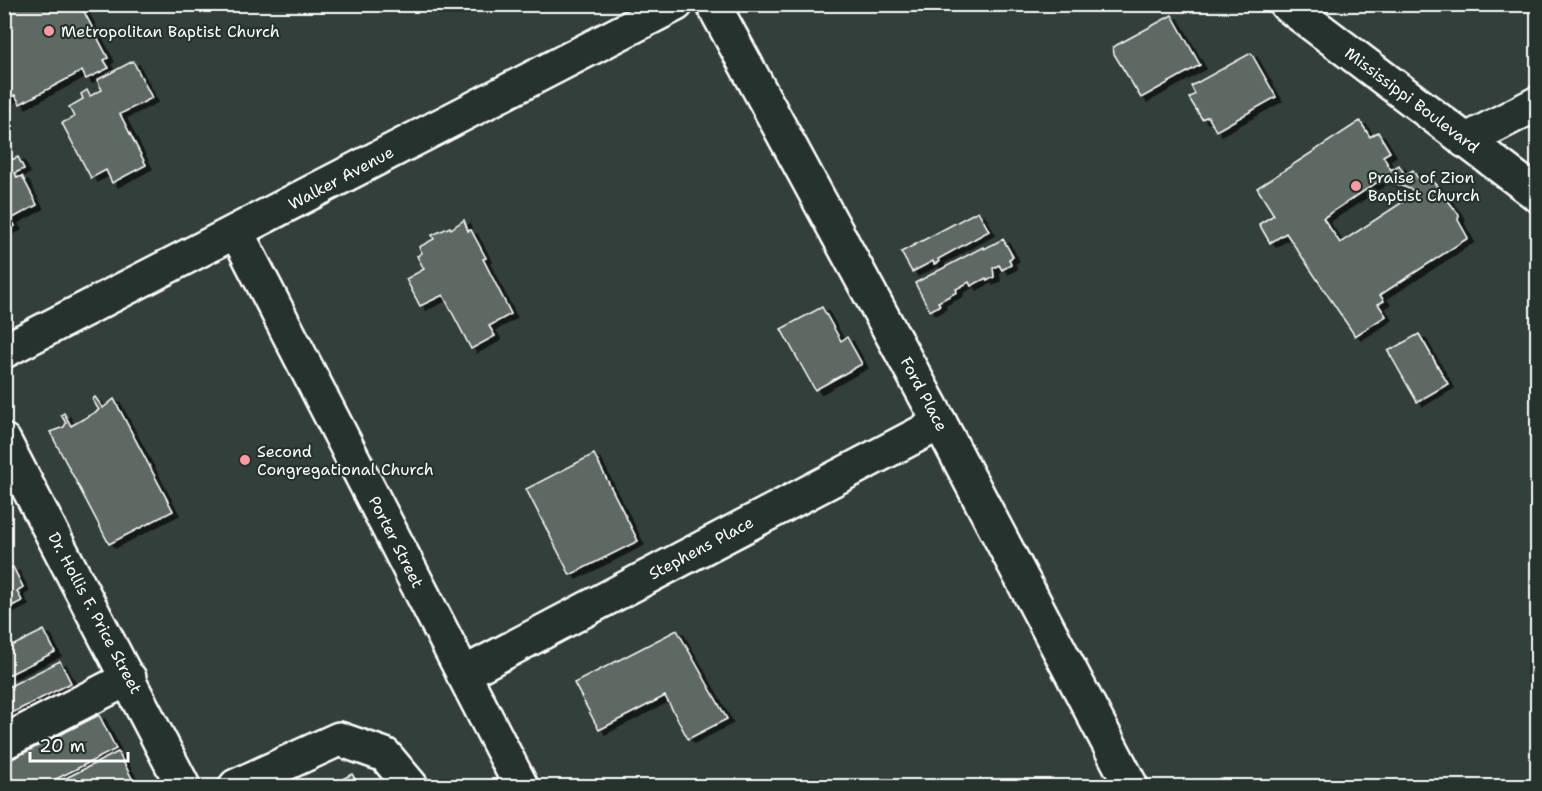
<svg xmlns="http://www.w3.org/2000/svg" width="1542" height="791" font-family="'Shantell Sans',sans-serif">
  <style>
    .building { fill: #5f6964; stroke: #fff; stroke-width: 1.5; fill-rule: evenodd; filter: url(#shadow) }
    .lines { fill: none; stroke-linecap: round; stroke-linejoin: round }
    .minor-casing { stroke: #fff; stroke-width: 38 }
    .major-casing { stroke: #fff; stroke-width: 38 }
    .minor { stroke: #26332d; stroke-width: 33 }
    .major { stroke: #26332d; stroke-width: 33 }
    .poi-dot { fill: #ff9aa2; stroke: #26332d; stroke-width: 2 }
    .labels { text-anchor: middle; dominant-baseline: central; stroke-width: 4.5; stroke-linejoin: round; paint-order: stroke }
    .poi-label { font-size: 16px; fill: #fff; stroke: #26332d; text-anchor: start }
    .street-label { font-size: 16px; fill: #fff; stroke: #26332d }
  </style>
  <defs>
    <filter id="shadow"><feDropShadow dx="6" dy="4" stdDeviation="0" flood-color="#0009"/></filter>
  </defs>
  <rect width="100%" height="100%" fill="#333f3a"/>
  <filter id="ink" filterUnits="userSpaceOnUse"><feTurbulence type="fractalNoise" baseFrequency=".0167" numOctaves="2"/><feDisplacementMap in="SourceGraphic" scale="12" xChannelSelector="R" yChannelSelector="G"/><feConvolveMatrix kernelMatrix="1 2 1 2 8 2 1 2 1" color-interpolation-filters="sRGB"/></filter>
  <g filter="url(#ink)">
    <!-- building -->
    <g class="building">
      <path d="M 4,4 L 80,4 L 108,58 L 104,60 L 109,68 L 86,79 L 82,71 L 20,104 L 15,95 L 4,100 Z"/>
      <path d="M 1172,15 L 1200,65 L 1141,98 L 1114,54 L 1113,47 Z"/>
      <path d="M 1251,53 L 1276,97 L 1216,131 L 1208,116 L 1202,119 L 1189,98 L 1195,94 L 1191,86 Z"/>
      <path d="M 133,61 L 152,98 L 120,114 L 146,165 L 112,183 L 106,170 L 91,178 L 62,123 L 74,117 L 69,107 L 83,99 L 81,94 L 87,90 L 90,96 L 102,90 L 97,80 Z"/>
      <path d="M 1360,121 L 1370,137 L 1378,132 L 1390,152 L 1383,156 L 1391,170 L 1399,165 L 1405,175 L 1413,170 L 1418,179 L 1426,175 L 1437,186 L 1459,215 L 1458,220 L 1468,238 L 1380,295 L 1384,301 L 1378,304 L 1386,316 L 1355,336 L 1286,233 L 1270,243 L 1259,224 L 1274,215 L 1257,188 ZM 1382,179 L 1418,192 L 1340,243 L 1323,218 Z"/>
      <path d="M 4,152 L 9,161 L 18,157 L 24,169 L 15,173 L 17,178 L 22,176 L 37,205 L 11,219 L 15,226 L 4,231 Z"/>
      <path d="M 978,211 L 989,231 L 938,259 L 939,262 L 934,264 L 933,261 L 912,272 L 901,252 Z"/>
      <path d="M 464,220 L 468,231 L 471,230 L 486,258 L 483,259 L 511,314 L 489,326 L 495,336 L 471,349 L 443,295 L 420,306 L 406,279 L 424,269 L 417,256 L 422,253 L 419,247 L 434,239 L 432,235 L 450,227 L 451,229 Z"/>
      <path d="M 1003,239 L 1013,257 L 1009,259 L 1011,265 L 1002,270 L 999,265 L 993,268 L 994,277 L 987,281 L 986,278 L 971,286 L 969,282 L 956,289 L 957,292 L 938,302 L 940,305 L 930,311 L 915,283 L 983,247 L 984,249 Z"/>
      <path d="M 822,307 L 841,341 L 847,337 L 862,364 L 815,390 L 781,329 Z"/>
      <path d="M 1419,334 L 1448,384 L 1417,402 L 1388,351 Z"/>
      <path d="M 95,397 L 103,408 L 114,399 L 173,511 L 109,544 L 50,432 L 64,427 L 66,423 L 61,415 L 64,413 L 71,426 L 99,410 L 92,399 Z"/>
      <path d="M 594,454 L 638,541 L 570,575 L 526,489 Z"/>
      <path d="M 4,563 L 8,570 L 13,567 L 23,587 L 17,591 L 22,601 L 4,610 Z"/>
      <path d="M 44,630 L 55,652 L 4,677 L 4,650 Z"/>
      <path d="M 677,630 L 727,719 L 688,739 L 665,696 L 599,730 L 574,683 Z"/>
      <path d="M 60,661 L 71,683 L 4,717 L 4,689 Z"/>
      <path d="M 99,715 L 116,749 L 46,784 L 44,781 L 34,786 L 14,786 L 4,763 Z"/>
      <path d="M 118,752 L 136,786 L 50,786 Z"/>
      <path d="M 352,774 L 359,786 L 329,786 Z"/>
    </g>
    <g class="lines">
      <!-- minor casing -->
      <g class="minor-casing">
        <g id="minor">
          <path d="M 713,4 L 940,423 L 1131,786"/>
          <path d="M 1465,141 L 1538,103"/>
          <path d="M 237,233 L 521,786"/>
          <path d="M 4,351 L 676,4"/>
          <path d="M 4,441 L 183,786"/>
          <path d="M 463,674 L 940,423"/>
          <path d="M 4,742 L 129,678"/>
          <path d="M 236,786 L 339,739 L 385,755 L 411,786"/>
        </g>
      </g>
      <!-- major casing -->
      <g class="major-casing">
        <path id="major" d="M 1286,4 L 1538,195"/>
      </g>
      <!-- minor -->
      <use href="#minor" class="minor"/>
      <!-- major -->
      <use href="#major" class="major"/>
    </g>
  </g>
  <!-- markers -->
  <g class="poi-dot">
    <circle cx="49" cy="31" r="6"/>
    <circle cx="1356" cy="186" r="6"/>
    <circle cx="245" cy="460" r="6"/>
  </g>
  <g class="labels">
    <!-- poi labels -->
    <g class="poi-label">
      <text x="61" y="31">Metropolitan Baptist Church</text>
      <text x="1368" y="177">Praise of Zion<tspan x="1368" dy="18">Baptist Church</tspan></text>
      <text x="257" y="451">Second<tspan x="257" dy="18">Congregational Church</tspan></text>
    </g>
    <!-- street labels -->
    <g class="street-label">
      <text transform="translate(1412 100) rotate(37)">Mississippi Boulevard</text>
      <text transform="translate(341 178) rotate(-28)">Walker Avenue</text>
      <text transform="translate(924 394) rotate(62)">Ford Place</text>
      <text transform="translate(396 542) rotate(63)">Porter Street</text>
      <text transform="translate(701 548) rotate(-28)">Stephens Place</text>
      <text transform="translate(95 613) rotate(62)">Dr. Hollis F. Price Street</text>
    </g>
  </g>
  <!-- margin -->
  <rect width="1542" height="791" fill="none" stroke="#26332d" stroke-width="24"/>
  <rect x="12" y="12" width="1518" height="767" fill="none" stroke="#fff" stroke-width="2" filter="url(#ink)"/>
  <!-- scale -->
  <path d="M30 752v9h98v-9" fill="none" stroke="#ffffff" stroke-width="3"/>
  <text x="39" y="752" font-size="18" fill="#ffffff" stroke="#26332d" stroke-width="4.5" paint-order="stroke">20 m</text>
</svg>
